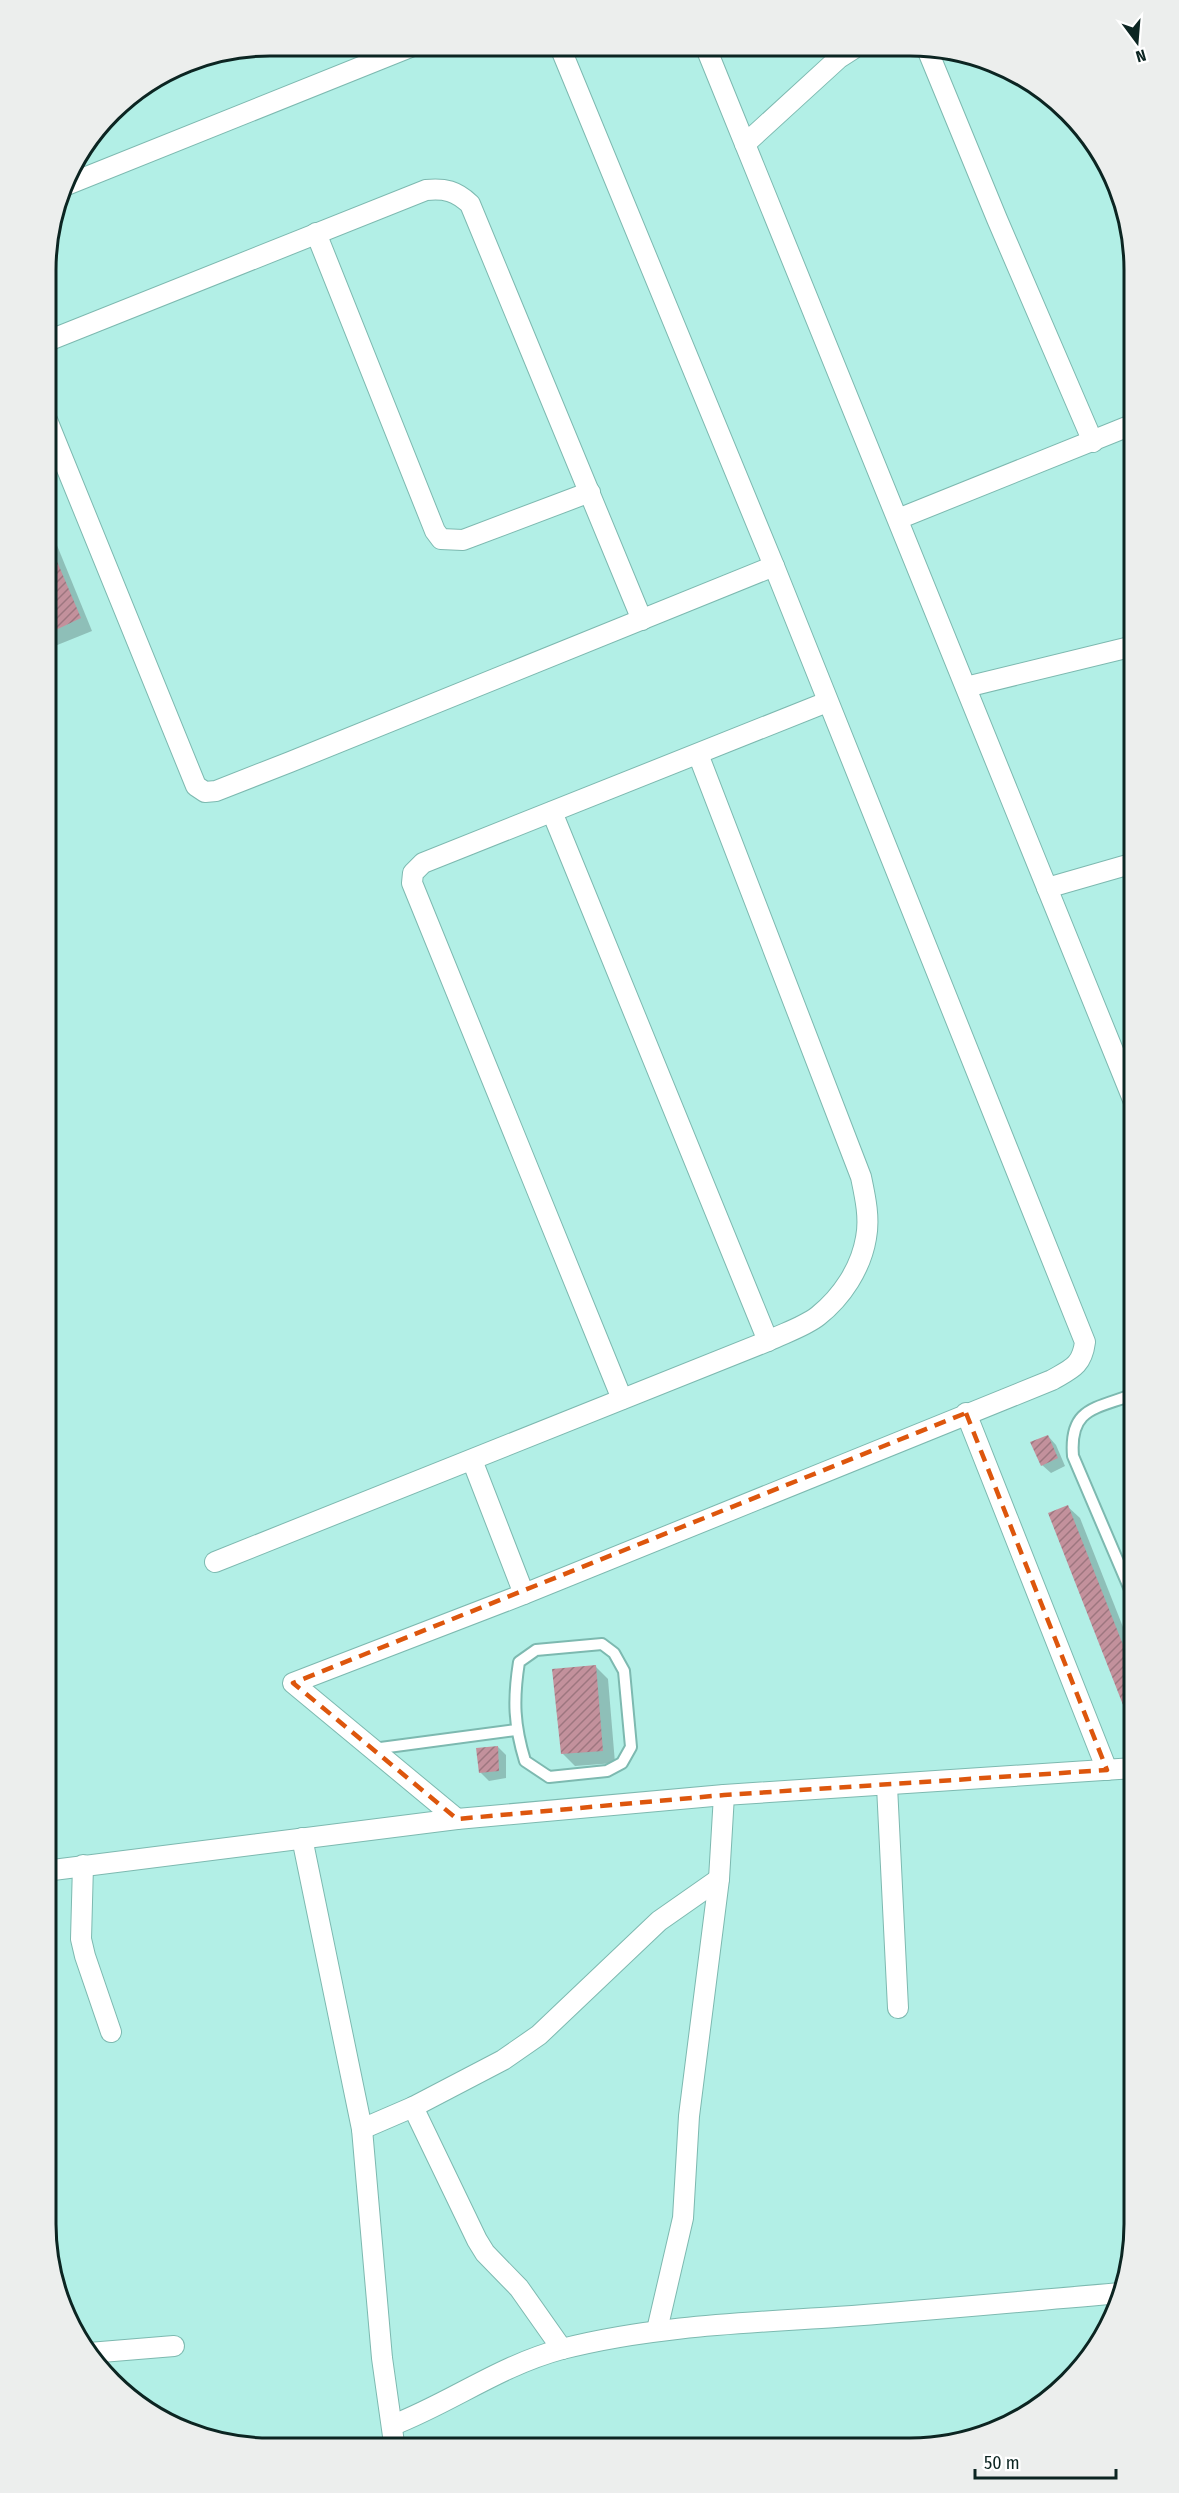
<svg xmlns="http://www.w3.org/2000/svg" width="1179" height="2493" font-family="'Fira Sans Condensed',sans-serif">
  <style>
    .shadow { fill: #0003 }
    .building { fill: url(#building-hatch) }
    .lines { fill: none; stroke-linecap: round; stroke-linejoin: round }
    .service-casing { stroke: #7db9b0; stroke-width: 14 }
    .minor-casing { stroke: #7db9b0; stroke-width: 22 }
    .service { stroke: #fff; stroke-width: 10 }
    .minor { stroke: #fff; stroke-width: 20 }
    .marked { fill: none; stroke: #dd560d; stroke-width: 4.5; stroke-dasharray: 12 8; stroke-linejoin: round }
    .rim { fill: none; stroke: #0c2522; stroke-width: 3 }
  </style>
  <defs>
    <pattern id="building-hatch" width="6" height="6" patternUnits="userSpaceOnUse" patternTransform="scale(1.5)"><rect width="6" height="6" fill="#c3919c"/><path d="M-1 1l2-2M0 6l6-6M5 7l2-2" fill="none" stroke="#9d767f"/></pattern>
  </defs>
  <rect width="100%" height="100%" fill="#b2efe6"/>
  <!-- shadow -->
  <g class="shadow">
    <path d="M 45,516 L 92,631 L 45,650 Z"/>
    <path d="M 1048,1436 L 1056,1445 L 1065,1466 L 1051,1473 L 1042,1465 Z"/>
    <path d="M 1067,1506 L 1080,1518 L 1134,1655 L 1134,1725 L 1129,1720 L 1111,1667 Z"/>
    <path d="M 595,1666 L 608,1679 L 615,1763 L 575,1766 L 562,1753 Z"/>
    <path d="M 498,1747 L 506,1755 L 506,1778 L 489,1781 L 481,1773 Z"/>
  </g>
  <!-- building -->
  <g class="building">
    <path d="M 45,533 L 81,618 L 45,635 Z"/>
    <path d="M 1048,1435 L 1058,1458 L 1041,1466 L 1030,1442 Z"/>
    <path d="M 1068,1505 L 1129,1660 L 1134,1658 L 1134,1733 L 1048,1513 Z"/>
    <path d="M 596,1665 L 603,1751 L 561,1754 L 552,1669 Z"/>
    <path d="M 498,1746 L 499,1771 L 479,1773 L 476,1748 Z"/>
  </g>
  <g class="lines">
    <!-- service casing -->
    <g class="service-casing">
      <g id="service">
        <path d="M 1134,1599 L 1073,1456 C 1069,1407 1096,1409 1134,1394"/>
        <path d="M 602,1644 L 614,1653 L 624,1671 L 631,1747 L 622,1763 L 607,1771 L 549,1777 L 525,1761 C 514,1725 513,1700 519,1662 L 536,1650 Z"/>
        <path d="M 373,1749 L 516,1730"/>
      </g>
    </g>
    <!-- minor casing -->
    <g class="minor-casing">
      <g id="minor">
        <path d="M 706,48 L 1134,1102"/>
        <path d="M 927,49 L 997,219 L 1093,442"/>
        <path d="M 745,144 L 839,58 L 853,49"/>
        <path d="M 64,186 L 413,46"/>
        <path d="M 316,233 L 435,531 L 441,539 L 463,540 L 590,492"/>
        <path d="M 45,342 L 426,190 C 445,188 456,191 470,204 L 642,620"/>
        <path d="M 45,415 L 196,786 L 205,792 L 216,791 L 290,762 L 774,566"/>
        <path d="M 898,519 L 1134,424"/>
        <path d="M 966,687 L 1134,646"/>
        <path d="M 552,812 L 768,1341"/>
        <path d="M 1047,888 L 1134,863"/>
        <path d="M 622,1399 L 412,883 L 413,873 L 423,863 L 827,702"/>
        <path d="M 966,1413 L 1107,1770"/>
        <path d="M 472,1460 L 524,1594"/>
        <path d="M 215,1562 L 768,1341 C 784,1333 804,1327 818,1316 C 842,1297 861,1268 866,1238 C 870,1218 865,1196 861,1177 L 698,754"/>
        <path d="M 887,1786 L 898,2008"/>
        <path d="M 457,1819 L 293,1683 L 524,1594 L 1052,1380 C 1071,1369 1082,1366 1085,1342 L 774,566 L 560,47"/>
        <path d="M 302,1838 L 362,2129 L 382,2358 L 394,2443"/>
        <path d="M 83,1865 L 81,1939 L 85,1956 L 111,2032"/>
        <path d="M 45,1871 L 457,1819 L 724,1795 L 1134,1768"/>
        <path d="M 413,2107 L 477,2240 L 485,2253 L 519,2288 L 562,2349"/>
        <path d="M 362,2129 L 413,2107 L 503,2060 L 539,2035 L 659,1921 L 719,1879"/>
        <path d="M 657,2330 L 683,2218 L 689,2116 L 719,1879 L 724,1795"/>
        <path d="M 89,2353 L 174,2346"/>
        <path d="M 393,2425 C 452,2402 499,2366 562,2349 C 652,2326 744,2323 836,2317 C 931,2310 1026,2301 1121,2293"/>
      </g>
    </g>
    <!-- service -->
    <use href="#service" class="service"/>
    <!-- minor -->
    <use href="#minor" class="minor"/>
  </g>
  <!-- marked area -->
  <path class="marked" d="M 966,1413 L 1107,1770 L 724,1795 L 457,1819 L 293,1683 Z"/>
  <!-- crop -->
  <path d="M0 0H1179V2493H0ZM270 56H910A214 214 0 0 1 1124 270V2224A214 214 0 0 1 910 2438H270A214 214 0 0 1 56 2224V270A214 214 0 0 1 270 56Z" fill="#eceeed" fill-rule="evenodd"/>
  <path class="rim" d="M270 56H910A214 214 0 0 1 1124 270V2224A214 214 0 0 1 910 2438H270A214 214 0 0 1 56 2224V270A214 214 0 0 1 270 56Z"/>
  <!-- north arrow -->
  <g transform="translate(1137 42) rotate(164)" stroke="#ffffff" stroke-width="4.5" paint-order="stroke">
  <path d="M0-4.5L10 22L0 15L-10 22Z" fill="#0c2522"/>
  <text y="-9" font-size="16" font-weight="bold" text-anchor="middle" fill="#0c2522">N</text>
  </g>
  <!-- scale -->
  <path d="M975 2469v9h141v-9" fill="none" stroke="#0c2522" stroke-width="3"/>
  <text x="984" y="2469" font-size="18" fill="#0c2522" stroke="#ffffff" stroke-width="4.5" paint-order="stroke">50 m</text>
</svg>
